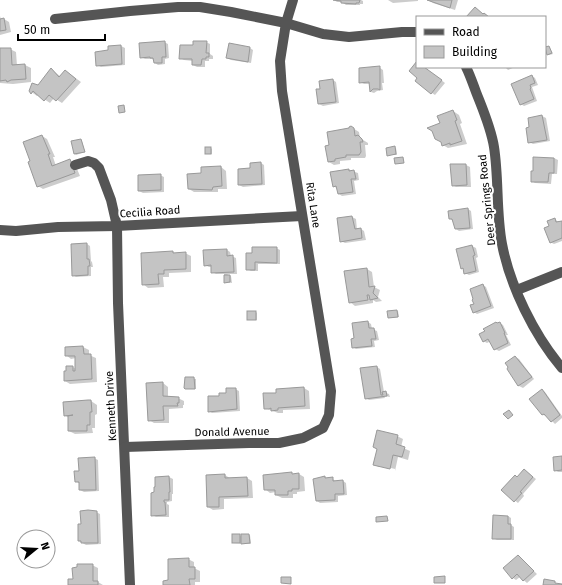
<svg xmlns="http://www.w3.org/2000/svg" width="562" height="585" font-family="'Fira Sans',sans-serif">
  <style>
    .shadow { fill: #0003 }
    .building { fill: #c4c4c4; stroke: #999 }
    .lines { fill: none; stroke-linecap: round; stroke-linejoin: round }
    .minor { stroke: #555; stroke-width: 10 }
    .labels { text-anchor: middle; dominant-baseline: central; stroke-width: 4; stroke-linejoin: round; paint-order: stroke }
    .street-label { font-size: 11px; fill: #000; stroke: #fff }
  </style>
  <rect width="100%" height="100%" fill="#fff"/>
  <!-- shadow -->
  <g class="shadow">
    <path d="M 334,0 L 361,0 L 363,1 L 363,4 L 360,4 L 360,5 L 346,5 L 342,2 L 337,2 Z"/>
    <path d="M 388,0 L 418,0 L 418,1 L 393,3 Z"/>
    <path d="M 428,0 L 458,0 L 455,10 L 433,3 Z"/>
    <path d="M 0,16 L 1,20 L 4,19 L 9,22 L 11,32 L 0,35 Z"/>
    <path d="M 164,42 L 168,44 L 169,58 L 165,59 L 165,64 L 158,65 L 155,63 L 154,60 L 152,59 L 145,59 L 141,57 Z"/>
    <path d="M 206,42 L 210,44 L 210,54 L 213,56 L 213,59 L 209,59 L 209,61 L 205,61 L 205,67 L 197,67 L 193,65 L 193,61 L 184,60 L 180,58 L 193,46 Z"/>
    <path d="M 230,44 L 250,48 L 253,50 L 251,63 L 231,60 L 227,58 Z"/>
    <path d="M 121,46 L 125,48 L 125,65 L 101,67 L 97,65 L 109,51 L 109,47 Z"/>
    <path d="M 549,47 L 553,54 L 549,55 L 545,48 Z"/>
    <path d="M 0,49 L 10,49 L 16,52 L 17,66 L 25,65 L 31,68 L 31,82 L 13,84 L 0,83 Z"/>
    <path d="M 417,63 L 417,67 L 424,67 L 445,83 L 435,95 L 432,93 L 419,78 L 410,71 Z"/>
    <path d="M 505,67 L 515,67 L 508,70 Z"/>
    <path d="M 380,68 L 383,70 L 384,83 L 382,83 L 383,90 L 377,91 L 374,93 L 371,92 L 371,84 L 364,84 L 360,82 Z"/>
    <path d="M 51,69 L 61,77 L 66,71 L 81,82 L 62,103 L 54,98 L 50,103 L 38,95 L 37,96 L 30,91 L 38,86 Z"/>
    <path d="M 532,76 L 535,78 L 538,85 L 532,87 L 537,101 L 524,106 L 521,104 Z"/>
    <path d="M 333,80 L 336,82 L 339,103 L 323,106 L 319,104 Z"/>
    <path d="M 453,111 L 459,115 L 462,123 L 460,124 L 467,144 L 448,148 L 443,145 L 442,142 L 441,124 Z"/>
    <path d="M 542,116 L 546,118 L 550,141 L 533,144 L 529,142 L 530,128 Z"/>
    <path d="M 351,127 L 359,132 L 360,138 L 368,143 L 368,145 L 365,145 L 366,156 L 365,158 L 351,158 L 351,160 L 340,161 L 340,164 L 334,165 L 329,162 L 330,146 Z"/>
    <path d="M 42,136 L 47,139 L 55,157 L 53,157 L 56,166 L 70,160 L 75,164 L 80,176 L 43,189 L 38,186 L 31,162 Z"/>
    <path d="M 81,140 L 82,141 L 85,152 L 76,155 L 75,154 Z"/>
    <path d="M 394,147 L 396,148 L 397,155 L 388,155 Z"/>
    <path d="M 211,148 L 212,149 L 212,154 L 206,154 Z"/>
    <path d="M 534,158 L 554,158 L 558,160 L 557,174 L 552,174 L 551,184 L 535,183 L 532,181 L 534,172 Z"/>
    <path d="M 261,163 L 264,165 L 265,185 L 243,187 L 239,185 L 251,169 Z"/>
    <path d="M 451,165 L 466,165 L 470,167 L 471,187 L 456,187 L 452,185 Z"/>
    <path d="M 221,167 L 226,171 L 227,189 L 218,189 L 218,192 L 194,192 L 189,189 L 202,174 Z"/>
    <path d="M 349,170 L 358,173 L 359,180 L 354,181 L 356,194 L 342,196 L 339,194 L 337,188 L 333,186 Z"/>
    <path d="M 160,175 L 164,177 L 164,192 L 143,193 L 139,191 Z"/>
    <path d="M 468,209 L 471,211 L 473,229 L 459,231 L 456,229 L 454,221 L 450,219 Z"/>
    <path d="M 352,217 L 356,219 L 357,230 L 361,229 L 364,231 L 366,240 L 345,243 L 341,241 Z"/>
    <path d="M 555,219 L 559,223 L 562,222 L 562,241 L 554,244 L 550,242 L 550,227 Z"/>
    <path d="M 87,244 L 90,246 L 91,261 L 92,262 L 93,267 L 91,267 L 91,276 L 76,277 L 73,275 Z"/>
    <path d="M 472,246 L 476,248 L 478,257 L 476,258 L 479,272 L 469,275 L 465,273 L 464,270 L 462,268 Z"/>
    <path d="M 276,248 L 280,250 L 280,264 L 258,264 L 258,271 L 251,271 L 247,269 L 253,254 Z"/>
    <path d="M 227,250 L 230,252 L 231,256 L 236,258 L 237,274 L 227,274 L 231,276 L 232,283 L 225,282 L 224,274 L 216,274 L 212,272 L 212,267 L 209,267 L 205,265 Z"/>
    <path d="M 173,252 L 176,254 L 185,253 L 191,256 L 191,272 L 169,273 L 169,277 L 163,277 L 164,287 L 148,288 L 143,284 Z"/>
    <path d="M 367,269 L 372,272 L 374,287 L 380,290 L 378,297 L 382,301 L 376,302 L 373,300 L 373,303 L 355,306 L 350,302 Z"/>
    <path d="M 483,285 L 486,287 L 494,308 L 477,314 L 474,312 L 475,304 Z"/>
    <path d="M 397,311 L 398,311 L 399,317 L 389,318 Z"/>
    <path d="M 256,312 L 257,313 L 257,320 L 248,319 Z"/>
    <path d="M 368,322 L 371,324 L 372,329 L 377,331 L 379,340 L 374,341 L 375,347 L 356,349 L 353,347 L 355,339 Z"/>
    <path d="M 500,323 L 503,325 L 508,335 L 506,335 L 511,345 L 499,351 L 495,349 L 491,341 L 487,343 L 483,341 Z"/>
    <path d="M 83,347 L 89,350 L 89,355 L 96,358 L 97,382 L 70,384 L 65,381 L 73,367 L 76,369 L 76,358 L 71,359 L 66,355 Z"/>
    <path d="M 515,357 L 519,359 L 534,379 L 523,388 L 519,386 L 508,369 Z"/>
    <path d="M 377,367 L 380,369 L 384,392 L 389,394 L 390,397 L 384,396 L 385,398 L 369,400 L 366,398 Z"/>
    <path d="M 186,378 L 196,379 L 196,389 L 186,388 Z"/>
    <path d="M 163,383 L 168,387 L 168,397 L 178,398 L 184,401 L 184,405 L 183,405 L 183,408 L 169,409 L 169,423 L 154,423 L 149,420 Z"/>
    <path d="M 304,388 L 309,391 L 310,409 L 283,410 L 283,413 L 278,413 L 265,408 L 278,394 Z"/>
    <path d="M 235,389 L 239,391 L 240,411 L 212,413 L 209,411 L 220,397 Z"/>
    <path d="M 542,390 L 545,392 L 562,416 L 562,418 L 555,424 L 547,416 L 543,415 L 531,399 Z"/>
    <path d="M 91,401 L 97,405 L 97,414 L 95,415 L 95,428 L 92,428 L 93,433 L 75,434 L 69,431 L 69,418 L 64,415 L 64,403 Z"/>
    <path d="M 397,436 L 403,439 L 401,447 L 410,451 L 408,460 L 398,457 L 395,471 L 395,469 L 379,465 L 379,467 L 375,465 Z"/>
    <path d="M 562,457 L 562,472 L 558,472 L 555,470 Z"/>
    <path d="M 94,458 L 98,460 L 99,491 L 84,492 L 80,490 L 80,484 L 76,481 Z"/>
    <path d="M 527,472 L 536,479 L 523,494 L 524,496 L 518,503 L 502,490 L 517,478 Z"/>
    <path d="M 299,474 L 304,477 L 305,491 L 297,492 L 297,494 L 293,494 L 293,498 L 282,498 L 276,495 L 276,492 L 270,493 L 265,489 Z"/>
    <path d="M 225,475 L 231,479 L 247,478 L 252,481 L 253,498 L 224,499 L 224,509 L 213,510 L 208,507 L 207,476 Z"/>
    <path d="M 169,477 L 173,479 L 173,494 L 172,494 L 172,501 L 167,502 L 167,504 L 169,505 L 169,517 L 156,517 L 152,515 L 156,488 L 156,478 Z"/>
    <path d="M 325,477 L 328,479 L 332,478 L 336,482 L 343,481 L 346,483 L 347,495 L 338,496 L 338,502 L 320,503 L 317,501 L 314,480 Z"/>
    <path d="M 96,512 L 100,514 L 101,544 L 86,545 L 79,541 L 82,525 Z"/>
    <path d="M 508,516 L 511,518 L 511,525 L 514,527 L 514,540 L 497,540 L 493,538 Z"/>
    <path d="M 239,535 L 242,537 L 249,535 L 250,535 L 251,544 L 233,543 Z"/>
    <path d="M 518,556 L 537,574 L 527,583 L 520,577 L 516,580 L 513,578 Z"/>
    <path d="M 188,559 L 194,562 L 194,568 L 200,571 L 200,582 L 195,582 L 195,585 L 164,585 L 169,581 Z"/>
    <path d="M 92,565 L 98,568 L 98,582 L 103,585 L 69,585 Z"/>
  </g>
  <!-- building -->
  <g class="building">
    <path d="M 333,0 L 360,0 L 359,3 L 356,3 L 356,4 L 341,3 L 341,1 Z"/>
    <path d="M 427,0 L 452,0 L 450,8 Z"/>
    <path d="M 475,7 L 483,14 L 484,13 L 489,17 L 466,17 Z"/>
    <path d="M 4,18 L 6,30 L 0,31 L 0,19 Z"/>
    <path d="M 165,41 L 166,57 L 162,57 L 162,63 L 154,63 L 153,58 L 150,58 L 150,57 L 140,58 L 139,43 Z"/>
    <path d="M 193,41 L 207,41 L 206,53 L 209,53 L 209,57 L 206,57 L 206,59 L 202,59 L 201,65 L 192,65 L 192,59 L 179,59 L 180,45 L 193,45 Z"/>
    <path d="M 229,43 L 250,47 L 248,62 L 226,58 Z"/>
    <path d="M 121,45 L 122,64 L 96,66 L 95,52 L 108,50 L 108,46 Z"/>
    <path d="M 549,46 L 552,53 L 547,55 L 545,47 Z"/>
    <path d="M 0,48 L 11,48 L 12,65 L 25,64 L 26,79 L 11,80 L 7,82 L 6,80 L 0,81 Z"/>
    <path d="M 417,61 L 417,67 L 424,67 L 442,80 L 431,94 L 415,81 L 417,78 L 409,71 Z"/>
    <path d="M 380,66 L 380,90 L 378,89 L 373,89 L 370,92 L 369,82 L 359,83 L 359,68 Z"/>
    <path d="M 51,68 L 59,77 L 65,70 L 76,79 L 56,101 L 49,95 L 44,101 L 33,91 L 31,94 L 29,91 L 32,83 L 38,85 Z"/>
    <path d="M 532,75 L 535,83 L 530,85 L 531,88 L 530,89 L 534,99 L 520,105 L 511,84 Z"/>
    <path d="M 333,79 L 336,102 L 318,104 L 316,89 L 320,89 L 319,81 Z"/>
    <path d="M 124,105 L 125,112 L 119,113 L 118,106 Z"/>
    <path d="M 453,110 L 457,120 L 455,121 L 462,141 L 450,145 L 450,143 L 442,146 L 441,142 L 435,139 L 432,131 L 427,128 L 440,123 L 437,116 Z"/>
    <path d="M 542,115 L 547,140 L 528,143 L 526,128 L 529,127 L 528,118 Z"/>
    <path d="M 351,126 L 354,128 L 355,136 L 358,135 L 362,139 L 363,142 L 360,142 L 361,152 L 359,155 L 346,155 L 346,157 L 335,159 L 335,161 L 328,162 L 325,146 L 329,145 L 327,132 L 349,128 L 349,127 Z"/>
    <path d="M 42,135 L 50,154 L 48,154 L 52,166 L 70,159 L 75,173 L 37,187 L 28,162 L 30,161 L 23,142 Z"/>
    <path d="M 81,139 L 85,152 L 74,154 L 71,141 Z"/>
    <path d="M 395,146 L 396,154 L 387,156 L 386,148 Z"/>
    <rect x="205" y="147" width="6" height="7"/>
    <path d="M 403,157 L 404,163 L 395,164 L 394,158 Z"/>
    <path d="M 533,157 L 554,158 L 554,173 L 549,173 L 548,182 L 531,182 L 531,171 L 533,171 Z"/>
    <path d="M 261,162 L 262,184 L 238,185 L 238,169 L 250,168 L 250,163 Z"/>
    <path d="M 450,164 L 466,164 L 467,185 L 452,186 Z"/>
    <path d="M 221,166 L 222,186 L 213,187 L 212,190 L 188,189 L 187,174 L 201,173 L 201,167 Z"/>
    <path d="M 349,169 L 349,171 L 354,170 L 356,179 L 351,179 L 353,192 L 338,194 L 336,186 L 333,187 L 330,172 Z"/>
    <path d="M 161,174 L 161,190 L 138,191 L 138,175 Z"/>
    <path d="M 468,208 L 470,228 L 455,229 L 452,219 L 449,219 L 448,211 Z"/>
    <path d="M 352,216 L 355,229 L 361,228 L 362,238 L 340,242 L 337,218 Z"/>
    <path d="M 555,218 L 556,222 L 562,221 L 562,238 L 550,243 L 544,228 L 549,226 L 547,221 Z"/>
    <path d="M 87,243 L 87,259 L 89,259 L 90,266 L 88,266 L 88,275 L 72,276 L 71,244 Z"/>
    <path d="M 472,245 L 475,255 L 473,256 L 476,271 L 464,274 L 463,268 L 461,269 L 456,249 Z"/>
    <path d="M 252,247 L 277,247 L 277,263 L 255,262 L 255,270 L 246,270 L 246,253 L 252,253 Z"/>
    <path d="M 227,249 L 227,256 L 233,255 L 234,272 L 211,273 L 211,265 L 204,266 L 203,250 Z"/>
    <path d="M 173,251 L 173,253 L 186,252 L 186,269 L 164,270 L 164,274 L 158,274 L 159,284 L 142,285 L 141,253 Z"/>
    <path d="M 367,268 L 369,287 L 375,286 L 373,293 L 378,298 L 370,300 L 369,295 L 367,295 L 368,300 L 349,303 L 344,271 Z"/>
    <path d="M 224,275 L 230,275 L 230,282 L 224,283 Z"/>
    <path d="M 483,284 L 491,306 L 473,313 L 470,305 L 474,304 L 472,300 L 473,299 L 470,289 Z"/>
    <path d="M 397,310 L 398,317 L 388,318 L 387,311 Z"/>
    <rect x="247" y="311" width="9" height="9"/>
    <path d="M 368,321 L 369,328 L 374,328 L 376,339 L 371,339 L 372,346 L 352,348 L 351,339 L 354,338 L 352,323 Z"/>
    <path d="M 496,322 L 497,323 L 500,322 L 505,333 L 504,333 L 508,343 L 494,350 L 488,339 L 483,342 L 479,334 L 485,331 L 483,329 Z"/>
    <path d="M 83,346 L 84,354 L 91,354 L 92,379 L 64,381 L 64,371 L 66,371 L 66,366 L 73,366 L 73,371 L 75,371 L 75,356 L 65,356 L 65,347 Z"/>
    <path d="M 515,356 L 532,377 L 518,386 L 507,369 L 508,367 L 505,363 Z"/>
    <path d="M 377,366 L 381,395 L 383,395 L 382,392 L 386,391 L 387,396 L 365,399 L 360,368 Z"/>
    <path d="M 185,377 L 194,377 L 195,389 L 185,389 L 184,388 Z"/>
    <path d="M 163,382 L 163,396 L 179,397 L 179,403 L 177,403 L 178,406 L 163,406 L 164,420 L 148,421 L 146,383 Z"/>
    <path d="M 304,387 L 305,406 L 278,408 L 278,410 L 271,411 L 271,408 L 269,409 L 264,409 L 263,393 L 276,393 L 276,389 Z"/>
    <path d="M 226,388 L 236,388 L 237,409 L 208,412 L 208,396 L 219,396 L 219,393 L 226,393 Z"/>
    <path d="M 542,389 L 560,415 L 551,422 L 544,414 L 542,415 L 529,399 Z"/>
    <path d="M 88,400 L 91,400 L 92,412 L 90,412 L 90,425 L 87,425 L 87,431 L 68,431 L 68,416 L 73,415 L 64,416 L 63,402 Z"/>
    <path d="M 509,410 L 513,415 L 508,419 L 503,414 Z"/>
    <path d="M 377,430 L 398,435 L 396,444 L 405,447 L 402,457 L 393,455 L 390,469 L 373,465 L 377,449 L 373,447 Z"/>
    <path d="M 562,456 L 562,470 L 554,471 L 553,457 Z"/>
    <path d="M 95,457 L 96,490 L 79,490 L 79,482 L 75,482 L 74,471 L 79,471 L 78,458 Z"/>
    <path d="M 524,469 L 533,477 L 520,492 L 522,493 L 514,502 L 501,490 L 515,475 L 517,477 Z"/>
    <path d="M 292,472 L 292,474 L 299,473 L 299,489 L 292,489 L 292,491 L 288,491 L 288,495 L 275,495 L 275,490 L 264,490 L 263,475 Z"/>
    <path d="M 225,474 L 225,478 L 247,477 L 248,496 L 219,497 L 219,507 L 207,507 L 206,475 Z"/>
    <path d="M 169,476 L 170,492 L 169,492 L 169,500 L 164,500 L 164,502 L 165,502 L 166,515 L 151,516 L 151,493 L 154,492 L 154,487 L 155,487 L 155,477 Z"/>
    <path d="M 325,476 L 325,478 L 333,477 L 333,481 L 343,480 L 344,494 L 335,494 L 335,500 L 316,501 L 313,479 Z"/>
    <path d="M 88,510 L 97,511 L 98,543 L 81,543 L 81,541 L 78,541 L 78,524 L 81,524 L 80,511 Z"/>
    <path d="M 493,515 L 508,516 L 508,524 L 511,524 L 511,539 L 492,539 Z"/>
    <path d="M 387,516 L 388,521 L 376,522 L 376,517 Z"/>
    <rect x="232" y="534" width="8" height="9"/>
    <path d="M 241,534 L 249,534 L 250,543 L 241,544 Z"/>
    <path d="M 518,555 L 534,571 L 523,581 L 517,574 L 512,579 L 503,568 Z"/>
    <path d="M 189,558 L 189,567 L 195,567 L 195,579 L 189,579 L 190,585 L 163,585 L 163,581 L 168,580 L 168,559 Z"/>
    <path d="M 77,564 L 93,564 L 93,581 L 98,581 L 98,585 L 68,585 L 68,579 L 73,579 L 72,568 L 77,567 Z"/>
    <path d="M 445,576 L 445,583 L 434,583 L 434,577 Z"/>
    <path d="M 281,577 L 291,577 L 291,584 L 281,583 Z"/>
    <path d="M 544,579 L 555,581 L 555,583 L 562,584 L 562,585 L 543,585 Z"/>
  </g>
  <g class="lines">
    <!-- minor -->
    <g class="minor">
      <path d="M 55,19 L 130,11 L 178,7 L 200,7 L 231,12 L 286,23 L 323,34 L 349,37 L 402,32 L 417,32"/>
      <path d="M 466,67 C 470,75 473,84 476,92 C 483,110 491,128 494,147 C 499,179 496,212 502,244 C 510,286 534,335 562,368"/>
      <path d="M 75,165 L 88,161 L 94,163 L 99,168 L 111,200 L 117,226 L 118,303 L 130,585"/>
      <path d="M 0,230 L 16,231 L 58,227 L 117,226 L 302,216"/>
      <path d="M 517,290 L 562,272"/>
      <path d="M 125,447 L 249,443 L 279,443 L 303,438 L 323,428 L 329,415 L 331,391 L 282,91 L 280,61 L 286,23 L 293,0"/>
    </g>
  </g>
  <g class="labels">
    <!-- street labels -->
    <g class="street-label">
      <text transform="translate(487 200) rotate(-96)">Deer Springs Road</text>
      <text transform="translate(313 205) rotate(81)">Rita Lane</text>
      <text transform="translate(150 212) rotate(-4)">Cecilia Road</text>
      <text transform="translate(111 406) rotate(-93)">Kenneth Drive</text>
      <text transform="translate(232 432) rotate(-1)">Donald Avenue</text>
    </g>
  </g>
  <!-- legend -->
  <rect x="416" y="16" width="130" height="52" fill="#ffffff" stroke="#999999"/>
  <rect x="424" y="29" width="20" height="6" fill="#555555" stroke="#999999"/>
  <text x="452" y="36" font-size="12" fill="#000000">Road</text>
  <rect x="424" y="46" width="20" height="12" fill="#c4c4c4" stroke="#999999"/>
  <text x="452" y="56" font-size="12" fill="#000000">Building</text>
  <!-- north arrow -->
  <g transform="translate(36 549) rotate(72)"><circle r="19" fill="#ffffff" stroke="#999999"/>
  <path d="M0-3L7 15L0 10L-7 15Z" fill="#000000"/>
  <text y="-6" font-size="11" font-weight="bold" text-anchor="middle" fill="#000000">N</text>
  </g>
  <!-- scale -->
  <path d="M18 34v6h87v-6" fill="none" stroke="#000000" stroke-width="2"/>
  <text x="24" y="34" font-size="12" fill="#000000" stroke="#ffffff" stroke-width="3" paint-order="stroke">50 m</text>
</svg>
